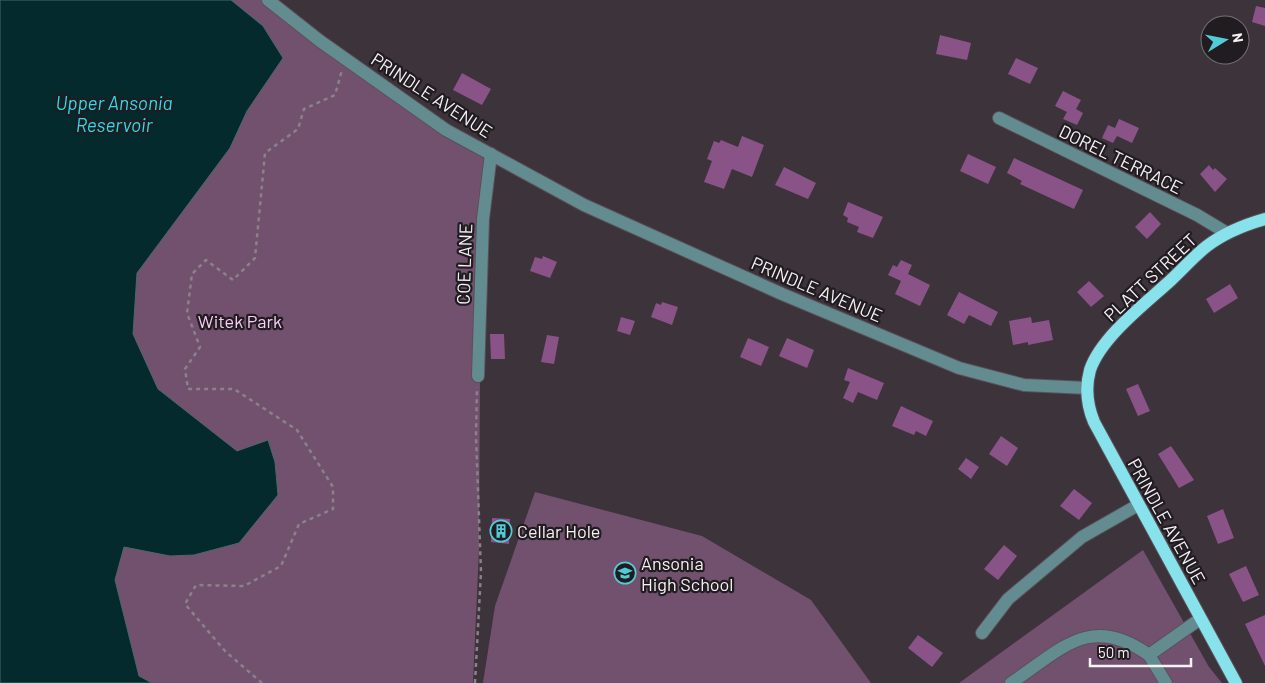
<svg xmlns="http://www.w3.org/2000/svg" width="1265" height="683" font-family="Barlow,sans-serif">
  <style>
    .green { fill: #72516f }
    .water { fill: #042a2e; stroke: #4d666a }
    .building { fill: #8a5387 }
    .lines { fill: none; stroke-linecap: round; stroke-linejoin: round }
    .minor-casing { stroke: #5a5159; stroke-width: 14 }
    .major-casing { stroke: #5a5159; stroke-width: 14 }
    .path { stroke: #898288; stroke-width: 2.5; stroke-dasharray: 4 4; stroke-linecap: butt }
    .minor { stroke: #638c91; stroke-width: 12 }
    .major { stroke: #88e2ec; stroke-width: 12 }
    .labels { text-anchor: middle; dominant-baseline: central; stroke-width: 4.5; stroke-linejoin: round; paint-order: stroke }
    .street-label { font-size: 18px; fill: #f7f1f6; stroke: #201c20 }
    .park-label { font-size: 18px; fill: #fccbf7; stroke: #201c20 }
    .poi-label { font-size: 18px; fill: #f7f1f6; stroke: #201c20; text-anchor: start }
    .water-label { font-size: 19px; font-style: italic; fill: #2bdcec; stroke: #201c20 }
  </style>
  <rect width="100%" height="100%" fill="#3c333b"/>
  <!-- green -->
  <g class="green">
    <path d="M 0,0 L 262,0 L 309,37 L 486,157 L 481,215 L 479,549 L 473,683 L 0,683 Z"/>
    <path d="M 535,492 L 702,536 L 811,600 L 871,683 L 483,683 L 495,606 Z"/>
    <path d="M 1143,550 L 1209,667 L 1222,683 L 959,683 Z"/>
  </g>
  <!-- water -->
  <path class="water" d="M 0,0 L 231,0 L 263,26 L 283,58 L 247,111 L 230,148 L 137,273 L 133,334 L 158,389 L 237,451 L 268,440 L 275,462 L 278,495 L 239,543 L 194,555 L 170,556 L 124,547 L 115,580 L 139,676 L 152,683 L 0,683 Z"/>
  <!-- building -->
  <g class="building">
    <path d="M 1256,6 L 1265,8 L 1265,26 L 1252,22 Z"/>
    <path d="M 940,35 L 971,43 L 967,60 L 936,54 Z"/>
    <path d="M 1016,58 L 1038,68 L 1030,84 L 1008,74 Z"/>
    <path d="M 462,73 L 491,89 L 482,105 L 453,90 Z"/>
    <path d="M 1063,91 L 1081,100 L 1076,109 L 1083,113 L 1077,125 L 1063,119 L 1067,112 L 1055,106 Z"/>
    <path d="M 1119,119 L 1139,128 L 1132,143 L 1117,136 L 1113,143 L 1102,138 L 1108,125 L 1115,128 Z"/>
    <path d="M 742,136 L 764,145 L 752,177 L 732,169 L 724,189 L 704,182 L 712,161 L 707,159 L 714,141 L 719,143 L 721,140 L 738,147 Z"/>
    <path d="M 968,154 L 996,167 L 988,184 L 960,171 Z"/>
    <path d="M 1014,158 L 1083,190 L 1074,209 L 1020,184 L 1022,181 L 1007,173 Z"/>
    <path d="M 1209,165 L 1213,170 L 1215,168 L 1227,179 L 1215,192 L 1200,174 Z"/>
    <path d="M 784,167 L 816,183 L 808,199 L 775,185 Z"/>
    <path d="M 848,202 L 883,217 L 873,238 L 857,232 L 859,227 L 847,222 L 848,218 L 843,215 Z"/>
    <path d="M 1150,212 L 1161,224 L 1147,239 L 1135,227 Z"/>
    <path d="M 543,256 L 557,262 L 550,278 L 530,271 L 535,257 L 542,259 Z"/>
    <path d="M 901,260 L 912,265 L 908,274 L 930,285 L 920,306 L 895,294 L 901,281 L 888,275 L 893,265 L 897,267 Z"/>
    <path d="M 1089,281 L 1104,296 L 1091,307 L 1077,292 Z"/>
    <path d="M 1230,284 L 1238,298 L 1214,313 L 1206,299 Z"/>
    <path d="M 959,292 L 998,312 L 991,326 L 969,315 L 964,324 L 947,315 Z"/>
    <path d="M 662,302 L 678,307 L 672,325 L 651,317 L 656,303 L 661,305 Z"/>
    <path d="M 621,317 L 635,321 L 630,335 L 617,331 Z"/>
    <path d="M 1031,317 L 1032,323 L 1049,320 L 1053,340 L 1028,345 L 1028,342 L 1013,345 L 1009,321 Z"/>
    <path d="M 490,334 L 504,334 L 505,359 L 491,359 Z"/>
    <path d="M 547,335 L 559,337 L 554,364 L 541,362 Z"/>
    <path d="M 748,338 L 769,347 L 761,366 L 740,357 Z"/>
    <path d="M 787,338 L 814,350 L 807,368 L 779,356 Z"/>
    <path d="M 848,368 L 884,383 L 877,400 L 858,392 L 853,403 L 843,398 L 850,382 L 844,380 Z"/>
    <path d="M 1138,384 L 1150,411 L 1138,416 L 1126,389 Z"/>
    <path d="M 901,406 L 933,421 L 926,436 L 916,431 L 914,435 L 892,426 Z"/>
    <path d="M 1001,436 L 1018,448 L 1007,466 L 989,454 Z"/>
    <path d="M 1171,446 L 1194,480 L 1179,488 L 1158,454 Z"/>
    <path d="M 966,458 L 979,467 L 971,479 L 958,469 Z"/>
    <path d="M 1074,489 L 1092,503 L 1079,520 L 1060,506 Z"/>
    <path d="M 1223,509 L 1234,538 L 1218,544 L 1207,516 Z"/>
    <path d="M 492,518 L 510,519 L 509,544 L 491,542 Z"/>
    <path d="M 1004,545 L 1017,556 L 998,580 L 984,569 Z"/>
    <path d="M 1246,566 L 1259,595 L 1243,602 L 1229,574 Z"/>
    <path d="M 1265,615 L 1265,666 L 1245,624 Z"/>
    <path d="M 918,635 L 943,653 L 932,667 L 908,648 Z"/>
  </g>
  <g class="lines">
    <!-- minor casing -->
    <g class="minor-casing">
      <g id="minor">
        <path d="M 268,0 L 320,41 L 446,130 L 584,205 L 782,294 L 959,368 L 1024,385 L 1087,388"/>
        <path d="M 999,118 L 1197,215 L 1227,233"/>
        <path d="M 478,376 L 483,219 L 491,154"/>
        <path d="M 982,633 L 1008,599 L 1082,537 L 1138,505"/>
        <path d="M 1011,683 C 1062,649 1090,613 1149,655"/>
        <path d="M 1166,683 L 1149,655 L 1200,619"/>
      </g>
    </g>
    <!-- major casing -->
    <g class="major-casing">
      <path id="major" d="M 1236,683 L 1094,422 C 1087,405 1085,388 1090,370 C 1101,337 1146,303 1171,280 C 1183,269 1194,256 1207,246 C 1224,233 1244,225 1265,219"/>
    </g>
    <!-- path -->
    <g class="path">
      <path d="M 262,683 L 225,651 L 185,604 L 196,585 L 244,586 L 281,566 L 299,524 L 333,509 L 333,487 L 297,430 L 234,389 L 188,389 L 185,369 L 200,347 L 187,313 L 192,274 L 206,260 L 233,280 L 255,258 L 265,153 L 298,129 L 304,109 L 335,95 L 342,70"/>
      <path d="M 475,683 L 481,572 L 476,436 L 477,387"/>
    </g>
    <!-- minor -->
    <use href="#minor" class="minor"/>
    <!-- major -->
    <use href="#major" class="major"/>
  </g>
  <!-- icons -->
  <defs>
    <g id="building-ring" transform="scale(1.125)"><circle r="9.5" fill="#201c20" stroke="#52cbd8" stroke-width="1.5"/><path d="M-4-6H4V6H1V3H-1V6H-4ZM-2.5-4.3h1.7v1.8h-1.7ZM.8-4.3h1.7v1.8H.8ZM-2.5-1h1.7V.8h-1.7ZM.8-1h1.7V.8H.8Z" fill="#52cbd8"/></g>
    <g id="school-ring" transform="scale(1.125)"><circle r="9.5" fill="#201c20" stroke="#52cbd8" stroke-width="1.5"/><path d="M0-5L7-2L0 1L-7-2ZM-4 1L0 2.5L4 1V4Q0 6-4 4Z" fill="#52cbd8"/></g>
  </defs>
  <g fill-rule="evenodd">
    <use href="#building-ring" x="501" y="531"/>
    <use href="#school-ring" x="625" y="573"/>
  </g>
  <g class="labels">
    <!-- street labels -->
    <g class="street-label">
      <text transform="translate(432 95) rotate(33)">PRINDLE AVENUE</text>
      <text transform="translate(1121 159) rotate(26)">DOREL TERRACE</text>
      <text transform="translate(464 264) rotate(-88)">COE LANE</text>
      <text transform="translate(1150 277) rotate(-43)">PLATT STREET</text>
      <text transform="translate(817 289) rotate(23)">PRINDLE AVENUE</text>
      <text transform="translate(1167 521) rotate(61)">PRINDLE AVENUE</text>
    </g>
    <!-- park labels -->
    <g class="park-label">
      <text x="240" y="321">Witek Park</text>
    </g>
    <!-- poi labels -->
    <g class="poi-label">
      <text x="517" y="531">Cellar Hole</text>
      <text x="641" y="563">Ansonia<tspan x="641" dy="21">High School</tspan></text>
    </g>
    <!-- water labels -->
    <g class="water-label">
      <text x="114" y="102">Upper Ansonia<tspan x="114" dy="22">Reservoir</tspan></text>
    </g>
  </g>
  <!-- north arrow -->
  <g transform="translate(1225 40) rotate(80)"><circle r="24" fill="#201c20" stroke="#767176"/>
  <path d="M0-4L9 19L0 12L-9 19Z" fill="#52cbd8"/>
  <text y="-8" font-size="14" font-weight="bold" text-anchor="middle" fill="#f7f1f6">N</text>
  </g>
  <!-- scale -->
  <path d="M1090 658v8h101v-8" fill="none" stroke="#f7f1f6" stroke-width="2.5"/>
  <text x="1098" y="658" font-size="15" fill="#f7f1f6" stroke="#201c20" stroke-width="4" paint-order="stroke">50 m</text>
</svg>
